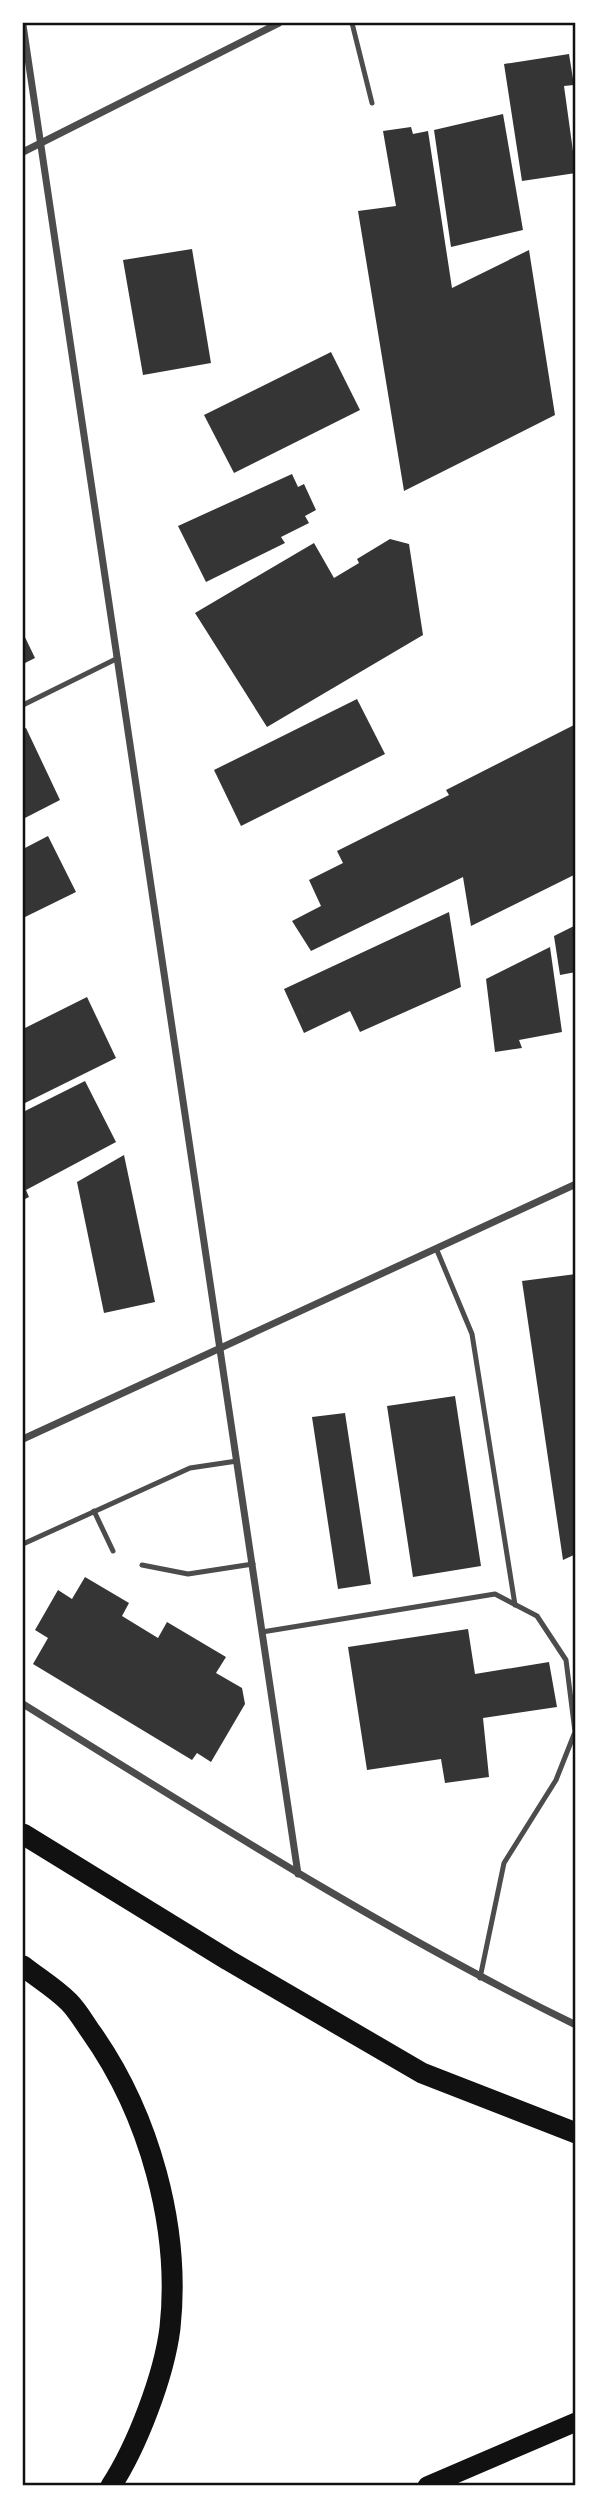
<svg xmlns="http://www.w3.org/2000/svg" width="599" height="2509" font-family="'Archivo Narrow',sans-serif">
  <style>
    .building { fill: #353535 }
    .lines { fill: none; stroke-linecap: round; stroke-linejoin: round }
    .service { stroke: #4c4c4c; stroke-width: 5 }
    .minor { stroke: #4c4c4c; stroke-width: 7 }
    .trunk { stroke: #111; stroke-width: 19 }
    .motorway { stroke: #111; stroke-width: 21 }
    .neatline { fill: none; stroke: #111; stroke-width: 2.5 }
  </style>
  <rect width="100%" height="100%" fill="#fff"/>
  <!-- building -->
  <g class="building">
    <path d="M 569,54 L 574,85 L 564,86 L 576,173 L 522,181 L 504,64 Z"/>
    <path d="M 503,114 L 523,230 L 451,247 L 434,130 Z"/>
    <path d="M 411,127 L 413,134 L 428,131 L 452,288 L 529,250 L 555,415 L 404,491 L 358,211 L 396,206 L 383,131 Z"/>
    <path d="M 192,249 L 211,363 L 143,375 L 123,260 Z"/>
    <path d="M 331,352 L 360,410 L 234,473 L 204,415 Z"/>
    <path d="M 292,474 L 298,487 L 304,484 L 316,510 L 305,516 L 309,523 L 281,537 L 285,543 L 206,582 L 178,526 Z"/>
    <path d="M 390,539 L 409,544 L 423,635 L 267,727 L 195,613 L 314,543 L 334,578 L 359,563 L 357,559 Z"/>
    <path d="M 23,633 L 35,658 L 23,664 Z"/>
    <path d="M 357,699 L 385,754 L 241,826 L 214,770 Z"/>
    <path d="M 576,724 L 576,874 L 471,926 L 463,877 L 311,951 L 292,921 L 321,906 L 309,880 L 343,863 L 337,851 L 449,795 L 446,790 Z"/>
    <path d="M 26,728 L 60,800 L 23,819 L 23,729 Z"/>
    <path d="M 48,836 L 76,892 L 23,918 L 23,849 Z"/>
    <path d="M 449,912 L 461,987 L 360,1032 L 350,1011 L 304,1033 L 284,989 Z"/>
    <path d="M 576,925 L 576,972 L 560,975 L 554,936 Z"/>
    <path d="M 550,947 L 562,1032 L 519,1040 L 522,1048 L 495,1052 L 486,979 Z"/>
    <path d="M 87,997 L 116,1058 L 23,1104 L 23,1029 Z"/>
    <path d="M 85,1081 L 116,1142 L 26,1190 L 29,1197 L 23,1200 L 23,1112 Z"/>
    <path d="M 124,1155 L 155,1302 L 104,1313 L 77,1182 Z"/>
    <path d="M 576,1274 L 576,1554 L 563,1560 L 522,1281 Z"/>
    <path d="M 455,1396 L 481,1566 L 413,1577 L 387,1406 Z"/>
    <path d="M 345,1413 L 371,1584 L 338,1589 L 312,1417 Z"/>
    <path d="M 85,1577 L 129,1603 L 122,1616 L 158,1638 L 167,1622 L 226,1657 L 216,1673 L 242,1688 L 245,1704 L 211,1762 L 197,1753 L 192,1760 L 33,1664 L 48,1638 L 35,1630 L 58,1590 L 72,1599 Z"/>
    <path d="M 468,1629 L 475,1674 L 549,1662 L 557,1707 L 483,1718 L 489,1777 L 445,1783 L 441,1759 L 367,1770 L 348,1647 Z"/>
  </g>
  <g class="lines">
    <!-- service -->
    <g class="service">
      <path d="M 352,23 L 372,103"/>
      <path d="M 23,705 L 118,658"/>
      <path d="M 436,1248 L 472,1334 L 515,1605"/>
      <path d="M 94,1511 L 113,1551"/>
      <path d="M 23,1544 L 190,1468 L 237,1461"/>
      <path d="M 142,1565 L 188,1574 L 253,1564"/>
      <path d="M 262,1632 L 495,1594 L 537,1616 L 566,1660 L 575,1732 L 556,1780 L 504,1863 L 480,1978"/>
    </g>
    <!-- minor -->
    <g class="minor">
      <path d="M 23,25 L 298,1874"/>
      <path d="M 23,152 L 279,23"/>
      <path d="M 23,1439 L 576,1184"/>
      <path d="M 23,1704 C 204,1816 384,1931 576,2025"/>
    </g>
    <!-- trunk -->
    <path class="trunk" d="M 427,2486 L 576,2422"/>
    <!-- motorway -->
    <g class="motorway">
      <path d="M 23,1834 L 228,1960 L 422,2073 L 576,2133"/>
      <path d="M 23,1966 C 38,1978 55,1988 69,2002 C 77,2010 84,2022 91,2032 C 149,2114 181,2227 170,2328 C 164,2376 137,2446 111,2486"/>
    </g>
  </g>
  <!-- border -->
  <rect width="599" height="2509" fill="none" stroke="#ffffff" stroke-width="49"/>
  <rect x="24" y="24" width="550" height="2460" class="neatline"/>
</svg>
